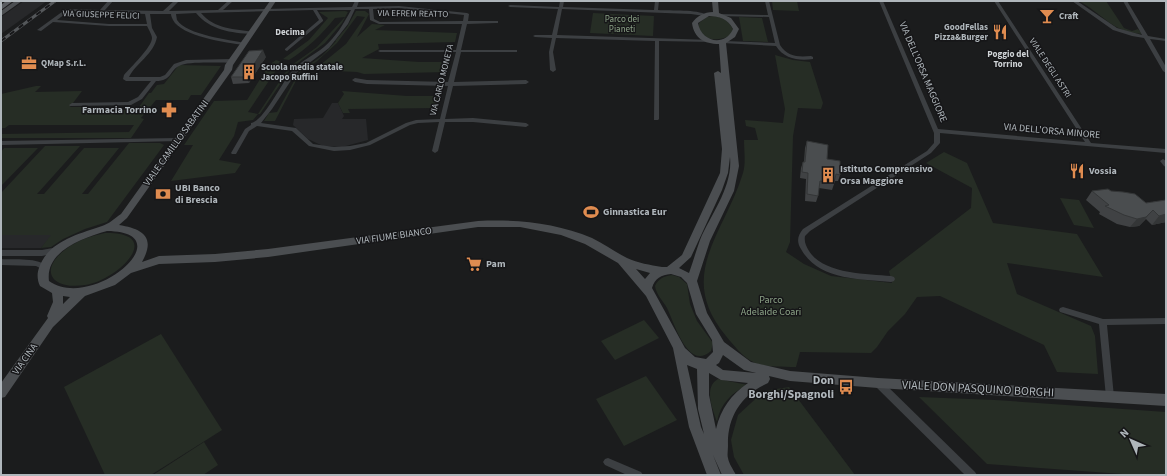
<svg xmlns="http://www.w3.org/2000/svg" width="1167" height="476" font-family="'Source Sans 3',sans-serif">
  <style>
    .built { fill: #27282a }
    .green { fill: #262d25 }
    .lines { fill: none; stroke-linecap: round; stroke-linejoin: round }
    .street { fill: #3c3f42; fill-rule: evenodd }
    .secondary { fill: #4b4e51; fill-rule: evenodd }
    .primary { fill: #595c60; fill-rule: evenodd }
    .rail-casing { stroke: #54575a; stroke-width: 3 }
    .rail { stroke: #161618; stroke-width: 2; stroke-dasharray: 5.5; stroke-linecap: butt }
    .wall { fill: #404244 }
    .shaded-wall { fill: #343637 }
    .building { fill: #4a4d4f; stroke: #343637 }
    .labels { text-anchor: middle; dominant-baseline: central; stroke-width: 3; stroke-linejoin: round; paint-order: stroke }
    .far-street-label { font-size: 9px; fill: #afb6bb; stroke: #161618 }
    .far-poi-label { font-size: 9px; font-weight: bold; fill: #afb6bb; stroke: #161618; text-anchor: start }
    .far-park-label { font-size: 9px; fill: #8da488; stroke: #161618 }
    .far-neighbourhood-label { font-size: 9px; font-weight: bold; fill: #d0d4d7; stroke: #161618 }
    .street-label { font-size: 10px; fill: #afb6bb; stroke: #161618 }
    .poi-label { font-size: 10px; font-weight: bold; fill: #afb6bb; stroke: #161618; text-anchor: start }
    .park-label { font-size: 10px; fill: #8da488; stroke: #161618 }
    .near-poi-label { font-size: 12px; font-weight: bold; fill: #afb6bb; stroke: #161618; text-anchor: end }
    .near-street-label { font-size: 12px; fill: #afb6bb; stroke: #161618 }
  </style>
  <rect width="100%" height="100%" fill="#1b1c1d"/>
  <!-- built -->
  <g class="built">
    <path d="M 24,1 L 47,1 L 1,34 L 1,17 Z"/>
    <path d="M 332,103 L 338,103 L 344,116 L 342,119 L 366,119 L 368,140 L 342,147 L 323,146 L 308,139 L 293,125 L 294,119 L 323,118 Z"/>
    <path d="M 1,235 L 52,235 L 41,248 L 1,248 Z"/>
  </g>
  <!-- green -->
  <g class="green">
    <path d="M 772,1 L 797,1 L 799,11 L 773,10 Z"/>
    <path d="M 1079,1 L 1106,1 L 1124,28 L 1132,31 L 1138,29 L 1142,34 C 1110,31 1103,14 1079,1 Z"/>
    <path d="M 345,11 L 348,12 L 342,23 L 325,43 L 291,68 L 260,114 L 258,114 L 253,120 L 238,122 L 234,136 L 219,160 L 241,164 L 235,173 L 171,181 L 193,145 L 184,145 L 214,101 L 247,100 L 269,65 L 276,60 L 285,63 L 279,66 L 248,112 L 258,114 L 289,67 L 317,47 L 345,17 L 335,18 C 322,34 307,49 289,60 L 283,59 L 309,40 L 328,18 L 319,12 Z"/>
    <path d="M 356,11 L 365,11 L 369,14 L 357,37 L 372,24 L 385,25 L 375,30 L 457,33 L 455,42 L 378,44 L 379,49 L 362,58 L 419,62 L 450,62 L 446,72 L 364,74 L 357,72 L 314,70 L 346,44 L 365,17 L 357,16 L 337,43 L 316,62 L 301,71 L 275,121 L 264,121 L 269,113 L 277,112 L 299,72 L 323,55 L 336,41 L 335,41 L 347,27 Z"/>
    <path d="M 593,13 L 654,16 L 653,36 L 590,33 Z"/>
    <path d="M 713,16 C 722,17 730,21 733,30 L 731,35 C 719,42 697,42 699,23 L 707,17 Z"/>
    <path d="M 739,17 L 762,18 L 768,42 L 743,41 Z"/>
    <path d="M 775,55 L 793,60 L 810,62 L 823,103 L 821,109 L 798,108 L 793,136 L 790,242 L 786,252 L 804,264 L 831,276 L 892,283 L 889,271 L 971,208 L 972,188 L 926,163 L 944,152 L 967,163 L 993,223 L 1077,234 L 1103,277 L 1007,263 L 1017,294 L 1091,326 L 1095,336 L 1098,374 L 1057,372 L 1044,345 L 940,296 L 917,297 L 905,314 L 888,331 L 877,347 L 871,353 L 800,352 L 796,367 C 756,366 752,368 726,336 C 675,275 725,233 743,173 C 746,163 744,150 744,140 L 758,140 L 755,128 L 746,126 L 745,120 L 783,123 L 785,109 Z"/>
    <path d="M 179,65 L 221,66 L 201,95 L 191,95 L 188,100 L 156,100 L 141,118 L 144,119 L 131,138 L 1,138 L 1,134 L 129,132 L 134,125 L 9,125 L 5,128 L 1,128 L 1,94 L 36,86 L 41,86 L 35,92 L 82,91 L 70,107 L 100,107 L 96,111 L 121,111 L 131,107 L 126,114 L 134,114 L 149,93 L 151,93 L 157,85 L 164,84 Z"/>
    <path d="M 342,91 L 407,96 L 441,96 L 438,108 L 348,109 L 350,113 L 343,113 L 338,103 L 344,94 Z"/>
    <path d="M 129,143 L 160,143 L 164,145 L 107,222 L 85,229 L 63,239 L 51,247 L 41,248 L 51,235 L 1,235 L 1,193 L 45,146 L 80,146 L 37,194 L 44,194 L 84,148 L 119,148 L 82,194 L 88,194 Z"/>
    <path d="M 4,148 L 38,148 L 1,186 L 1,152 Z"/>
    <path d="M 1060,198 L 1079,200 L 1094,228 L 1074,225 Z"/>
    <path d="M 105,233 C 167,232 117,281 85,285 C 53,290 37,271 66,249 C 78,240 91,236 105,233 Z"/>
    <path d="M 672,275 L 679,277 L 687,284 L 690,304 L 697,321 L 713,343 L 711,351 C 688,372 674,322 667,308 C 663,301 656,294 655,286 C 658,279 664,276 672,275 Z"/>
    <path d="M 644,320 L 659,338 L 615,360 L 601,341 Z"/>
    <path d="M 161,334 L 222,430 L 151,475 L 105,475 L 64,387 Z"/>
    <path d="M 646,376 L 677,420 L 624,446 L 596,399 Z"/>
    <path d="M 718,379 L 748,385 C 732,392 720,404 717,422 C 713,410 703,387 718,379 Z"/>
    <path d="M 789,387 L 855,475 L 744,475 L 734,457 L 731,440 L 738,415 L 764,391 Z"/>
    <path d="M 919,397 L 995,400 L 1166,412 L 1166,475 L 1136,475 L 987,464 Z"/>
    <path d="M 204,442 L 218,465 L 203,475 L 153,475 Z"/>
  </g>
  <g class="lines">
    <!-- street -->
    <g class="street">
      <path d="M 108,1 L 113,1 L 105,10 L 163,11 L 174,1 L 179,1 L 169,11 L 218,10 L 228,1 L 233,1 L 223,10 L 352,7 L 355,1 L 359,1 L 357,7 L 399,6 L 467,13 L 469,14 L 468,21 L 498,21 L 498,23 L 496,23 L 467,24 L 461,50 L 517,50 L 517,52 L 461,52 L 454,82 L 526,80 L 529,82 L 526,84 L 453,86 L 445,119 L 473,118 L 526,123 L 529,125 L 526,127 L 473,122 L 445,122 L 438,151 L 435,153 L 432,151 L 439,122 L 418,123 L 410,125 L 370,145 L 350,150 L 334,151 L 309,146 L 292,131 L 257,126 L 249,131 L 236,154 L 232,154 L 231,153 L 245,129 L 251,125 L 251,123 C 264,121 282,82 292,71 C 301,61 314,55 324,47 C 336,37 344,23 351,10 L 317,10 L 323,20 L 323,21 L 287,51 L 285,50 L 285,49 L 319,20 L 313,10 L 201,13 C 214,29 235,29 254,32 L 254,34 L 252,34 C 231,33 210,30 196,13 L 176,14 C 176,14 177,20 177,20 C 187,35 229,40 246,43 L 246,45 L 244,45 C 227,43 181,36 173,20 C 172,18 171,16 171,14 L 150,14 L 152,28 L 157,37 C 154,54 136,63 129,77 L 160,77 L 165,75 L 174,64 L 186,60 L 232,59 L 235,61 L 232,63 C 220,63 188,61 179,66 C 169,71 172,81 156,81 L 142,99 L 131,105 L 70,106 L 69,105 L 72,103 L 128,102 L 138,97 L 151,81 L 126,81 L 123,79 L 124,75 C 130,68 152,47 152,38 C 152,35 149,30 147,26 L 109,26 L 53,22 L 41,31 L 37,30 L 66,9 L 100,10 ZM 399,8 L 464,15 L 463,21 L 380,22 L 374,19 L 373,9 ZM 355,9 L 369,9 L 370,20 L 379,24 L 462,24 L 456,50 L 380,50 L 378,51 L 380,52 L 456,52 L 448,82 L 367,80 L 355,78 L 352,80 L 355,82 L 367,84 L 448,86 L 440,119 L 416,120 L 406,123 L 366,143 L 350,146 L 334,147 L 313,144 L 296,128 L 261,123 L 272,109 L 296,73 L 329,48 L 348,24 ZM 69,11 L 145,14 L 147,24 L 109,24 L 57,20 Z"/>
      <path d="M 560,1 L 564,1 L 563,7 L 654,10 L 655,1 L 659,1 L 658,10 C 672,11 696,9 707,15 L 705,16 L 691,14 L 562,9 L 557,35 L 712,40 L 714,41 L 712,42 L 659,41 L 659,119 L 658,120 L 654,120 L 655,41 L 556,38 L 553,52 L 556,70 L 553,72 L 550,70 L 549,52 L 552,38 L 535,37 L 533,36 L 535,35 L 552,35 L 558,9 L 510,7 L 508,6 L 510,5 L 559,7 Z"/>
      <path d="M 765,1 L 769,1 L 780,45 C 788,57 798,57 811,56 L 813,57 L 813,59 C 799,61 784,59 776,46 L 722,43 L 722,42 L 724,41 L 775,43 L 769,17 L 718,16 L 716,15 L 718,14 L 768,15 Z"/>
      <path d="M 879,1 L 883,1 L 938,129 L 1085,142 L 994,1 L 998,1 L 1091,143 L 1166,149 L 1166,153 L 940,133 L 940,143 L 931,153 L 810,231 L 805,236 C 804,242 806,246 809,251 C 823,274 867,274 891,276 L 894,277 L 895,279 L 894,281 L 891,282 C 859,279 818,280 801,249 C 796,241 798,235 803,229 L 927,151 L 934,143 L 934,133 Z"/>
      <path d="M 1072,1 L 1077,1 L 1117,28 L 1142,35 L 1123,1 L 1127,1 L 1148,36 L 1166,39 L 1166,41 L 1150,39 L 1166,67 L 1166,73 L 1163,71 L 1144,38 L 1132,36 L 1113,30 Z"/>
      <path d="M 178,138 L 181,140 L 180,141 L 1,145 L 1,141 Z"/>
      <path d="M 1163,159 L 1166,161 L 1166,167 L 1164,166 L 1160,161 Z"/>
      <path d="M 58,247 L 61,248 L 62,250 L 61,252 L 42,256 L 1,256 L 1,250 L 42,250 Z"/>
      <path d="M 1,259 C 14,260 39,257 48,267 L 47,269 L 44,270 L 36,266 L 1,265 Z"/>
      <path d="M 1063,307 L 1103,319 L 1166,318 L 1166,324 L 1107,325 L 1114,397 L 1113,400 L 1110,401 L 1107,400 L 1106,397 L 1099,324 L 1060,312 L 1059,310 L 1060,308 Z"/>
      <path d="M 878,379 L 881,380 L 975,472 L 977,475 L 965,475 L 875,386 L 874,383 L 875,380 Z"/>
      <path d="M 608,458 L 641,472 L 643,475 L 627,475 L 605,465 L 603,462 L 605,459 Z"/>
    </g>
    <!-- secondary -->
    <g class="secondary">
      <path d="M 15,1 L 22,1 L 1,16 L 1,11 Z"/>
      <path d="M 270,1 L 276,1 L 233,65 L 232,70 L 127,218 L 119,225 C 143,229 156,237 142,262 L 159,256 L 215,254 L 268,249 L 478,221 C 517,219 556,223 592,238 C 604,244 615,252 627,258 C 638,263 650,265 662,267 L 667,267 L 682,255 L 720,173 L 722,149 L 714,73 L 718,71 L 721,73 L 719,44 C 704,44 694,38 692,23 C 697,16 704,12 713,12 L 712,1 L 718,1 L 719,13 L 731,18 L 739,29 L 735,37 L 726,43 L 739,166 L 734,191 L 710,241 L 697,281 L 707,313 L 724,342 L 751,362 L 790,371 L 878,378 L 1166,394 L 1166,406 L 878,388 L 790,381 L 769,376 L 770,379 L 768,383 C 741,395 727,417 728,446 C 728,450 727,455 728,458 C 729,464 733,469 736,475 L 722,475 L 713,455 L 721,475 L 707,475 L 689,427 L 673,348 L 646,296 L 618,263 L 585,244 L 561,235 L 520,227 L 478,227 L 268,257 L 215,262 L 159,264 L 131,273 L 115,285 L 85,296 L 53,327 L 5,397 L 1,398 L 1,383 L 48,318 L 47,316 L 53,302 L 52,293 L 40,286 C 37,280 37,273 39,268 C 48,241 79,234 102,226 C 109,224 115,218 121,214 L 224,70 L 225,65 ZM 709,16 C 719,16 728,19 733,29 C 725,47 701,42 698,23 ZM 730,157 C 733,187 711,214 700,240 C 696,251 693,262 689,273 L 679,268 L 691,257 L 722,190 L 728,173 ZM 107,231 C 185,232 93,312 49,281 C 45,251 83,238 107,231 ZM 636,269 L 650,273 L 645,279 ZM 671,274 L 681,277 L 687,283 L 696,314 L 712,340 L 713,352 L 706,359 L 695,357 L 685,348 L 652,288 C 655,278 661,275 671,274 ZM 63,296 L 70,297 L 63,304 ZM 723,355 L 744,370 L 756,373 L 723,370 L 716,365 L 719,363 ZM 687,365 L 697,369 L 698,409 L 704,434 L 701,427 ZM 709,373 L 721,380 L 748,383 C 731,395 721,408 716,429 L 709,395 Z"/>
    </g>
    <!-- primary -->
    <path class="primary" d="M 6,1 L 13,1 L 1,10 L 1,5 Z"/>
    <!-- rail casing -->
    <g class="rail-casing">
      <path id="rail" d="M 1,41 L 55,1"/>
    </g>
    <!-- rail -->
    <use href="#rail" class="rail"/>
  </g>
  <!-- wall -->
  <g class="wall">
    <path d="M 266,57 L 249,83 L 233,84 L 231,77 Z"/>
    <path d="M 807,141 L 827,159 L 840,175 L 838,181 L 835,181 L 832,190 L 819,188 L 818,196 L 816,202 L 805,201 L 806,179 L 800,178 L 801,168 L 803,162 L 804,162 L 805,148 Z"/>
    <path d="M 1092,191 L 1111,191 L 1146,203 L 1166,200 L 1166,222 L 1152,225 L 1146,219 L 1139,226 L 1130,227 L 1117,224 L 1099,214 L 1100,212 L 1086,200 Z"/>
  </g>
  <!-- shaded-wall -->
  <g class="shaded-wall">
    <path d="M 263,50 L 266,57 L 249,83 L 246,77 Z"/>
    <path d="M 1153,210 L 1139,226 L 1130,227 L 1137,219 Z"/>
    <path d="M 1166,214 L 1166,222 L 1152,225 L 1159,216 Z"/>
  </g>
  <!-- building -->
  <g class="building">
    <path d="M 263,50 L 246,77 L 231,77 L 249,51 Z"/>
    <path d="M 807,141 L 828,145 L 827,159 L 840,161 L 840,175 L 836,174 L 834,183 L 820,181 L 818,196 L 807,194 L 808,173 L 802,172 L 803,162 L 805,162 Z"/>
    <path d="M 1108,189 L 1111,191 L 1123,192 L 1135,194 L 1146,203 L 1166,200 L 1166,214 L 1159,216 L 1153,210 L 1146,217 L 1137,219 L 1124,215 L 1105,206 L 1109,205 L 1092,191 Z"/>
  </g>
  <!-- icons -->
  <defs>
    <g id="bar-bare" transform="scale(1.2)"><path d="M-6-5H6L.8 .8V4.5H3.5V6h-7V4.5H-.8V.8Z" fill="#e08c50" stroke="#161618" stroke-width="2.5" paint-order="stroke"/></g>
    <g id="restaurant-bare" transform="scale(1.2)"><path d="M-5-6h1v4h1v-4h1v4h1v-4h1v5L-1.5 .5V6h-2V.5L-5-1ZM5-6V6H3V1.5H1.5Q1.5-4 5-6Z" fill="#e08c50" stroke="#161618" stroke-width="2.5" paint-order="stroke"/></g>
    <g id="office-bare" transform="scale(1.2)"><path d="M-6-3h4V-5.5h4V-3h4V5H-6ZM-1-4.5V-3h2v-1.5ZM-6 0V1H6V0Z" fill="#e08c50" stroke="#161618" stroke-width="2.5" paint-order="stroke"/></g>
    <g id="building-bare" transform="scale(1.2)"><path d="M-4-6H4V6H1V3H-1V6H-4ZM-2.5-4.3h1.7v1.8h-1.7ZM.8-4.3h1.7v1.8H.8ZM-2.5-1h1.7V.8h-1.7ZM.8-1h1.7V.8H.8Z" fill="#e08c50" stroke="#161618" stroke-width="2.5" paint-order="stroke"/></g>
    <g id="pharmacy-bare" transform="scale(1.2)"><path d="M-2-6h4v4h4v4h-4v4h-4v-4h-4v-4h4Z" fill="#e08c50" stroke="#161618" stroke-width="2.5" paint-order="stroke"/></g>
    <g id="bank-bare" transform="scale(1.2)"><path d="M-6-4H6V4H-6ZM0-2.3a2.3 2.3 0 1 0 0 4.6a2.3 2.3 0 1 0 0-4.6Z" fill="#e08c50" stroke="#161618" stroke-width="2.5" paint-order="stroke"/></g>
    <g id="stadium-bare" transform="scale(1.2)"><path d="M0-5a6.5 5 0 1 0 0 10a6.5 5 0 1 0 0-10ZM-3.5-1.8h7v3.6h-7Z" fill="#e08c50" stroke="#161618" stroke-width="2.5" paint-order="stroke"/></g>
    <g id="supermarket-bare" transform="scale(1.2)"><path d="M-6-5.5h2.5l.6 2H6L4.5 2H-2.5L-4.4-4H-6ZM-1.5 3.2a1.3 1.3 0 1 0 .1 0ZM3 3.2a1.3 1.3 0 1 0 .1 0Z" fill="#e08c50" stroke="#161618" stroke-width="2.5" paint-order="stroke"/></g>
    <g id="bus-bare" transform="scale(1.2)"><path d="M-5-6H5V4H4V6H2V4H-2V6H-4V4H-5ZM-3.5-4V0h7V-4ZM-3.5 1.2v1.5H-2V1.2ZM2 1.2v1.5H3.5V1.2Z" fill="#e08c50" stroke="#161618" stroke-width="2.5" paint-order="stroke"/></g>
  </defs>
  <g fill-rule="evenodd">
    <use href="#bar-bare" x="1047" y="16"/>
    <use href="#restaurant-bare" x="1000" y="32"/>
    <use href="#office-bare" x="29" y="63"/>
    <use href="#building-bare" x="249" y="72"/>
    <use href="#pharmacy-bare" x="169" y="110"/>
    <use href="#restaurant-bare" x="1077" y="171"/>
    <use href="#building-bare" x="828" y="175"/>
    <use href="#bank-bare" x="163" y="194"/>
    <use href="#stadium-bare" x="591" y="212"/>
    <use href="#supermarket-bare" x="474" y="264"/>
    <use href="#bus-bare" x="846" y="387"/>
  </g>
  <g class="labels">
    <!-- far-street labels -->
    <g class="far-street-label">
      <text transform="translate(413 14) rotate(1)">VIA EFREM REATTO</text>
      <text transform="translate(101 15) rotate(2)">VIA GIUSEPPE FELICI</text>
      <text transform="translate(1050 68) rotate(57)">VIALE DEGLI ASTRI</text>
      <text transform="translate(442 80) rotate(-76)">VIA CARLO MONETA</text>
    </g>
    <!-- far-poi labels -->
    <g class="far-poi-label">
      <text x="1059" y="16">Craft</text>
      <text x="988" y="27" text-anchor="end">GoodFellas<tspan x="988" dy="10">Pizza&amp;Burger</tspan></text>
      <text x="41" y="63">QMap S.r.L.</text>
      <text x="261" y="67">Scuola media statale<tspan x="261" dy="10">Jacopo Ruffini</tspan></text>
    </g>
    <!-- far-park labels -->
    <g class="far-park-label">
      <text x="622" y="19">Parco dei<tspan x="622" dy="10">Pianeti</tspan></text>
    </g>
    <!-- far-neighbourhood labels -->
    <g class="far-neighbourhood-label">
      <text x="290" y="32">Decima</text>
      <text x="1008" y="54">Poggio del<tspan x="1008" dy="10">Torrino</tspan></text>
    </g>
    <!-- street labels -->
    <g class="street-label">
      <text transform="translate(923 72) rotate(67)">VIA DELL'ORSA MAGGIORE</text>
      <text transform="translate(1052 131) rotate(5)">VIA DELL'ORSA MINORE</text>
      <text transform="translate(176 143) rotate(-54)">VIALE CAMILLO SABATINI</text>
      <text transform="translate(394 236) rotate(-8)">VIA FIUME BIANCO</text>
      <text transform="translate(25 359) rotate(-55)">VIA CINA</text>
    </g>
    <!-- poi labels -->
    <g class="poi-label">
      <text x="157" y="110" text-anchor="end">Farmacia Torrino</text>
      <text x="840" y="169">Istituto Comprensivo<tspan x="840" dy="12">Orsa Maggiore</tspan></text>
      <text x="1089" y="171">Vossia</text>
      <text x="175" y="188">UBI Banco<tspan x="175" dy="12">di Brescia</tspan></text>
      <text x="603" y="212">Ginnastica Eur</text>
      <text x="486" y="264">Pam</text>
    </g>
    <!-- park labels -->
    <g class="park-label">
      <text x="771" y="300">Parco<tspan x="771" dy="12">Adelaide Coari</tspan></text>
    </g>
    <!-- near-poi labels -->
    <g class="near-poi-label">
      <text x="834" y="380">Don<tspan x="834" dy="14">Borghi/Spagnoli</tspan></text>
    </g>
    <!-- near-street labels -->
    <g class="near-street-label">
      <text transform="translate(978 389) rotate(3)">VIALE DON PASQUINO BORGHI</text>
    </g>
  </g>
  <!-- border -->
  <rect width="1167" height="476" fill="none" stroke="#afb6bb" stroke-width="4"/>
  <!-- north arrow -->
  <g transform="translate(1131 440) rotate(315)" stroke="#161618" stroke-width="3" paint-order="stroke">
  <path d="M0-3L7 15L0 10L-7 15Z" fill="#afb6bb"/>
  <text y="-6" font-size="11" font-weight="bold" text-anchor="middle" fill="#afb6bb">N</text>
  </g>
</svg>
